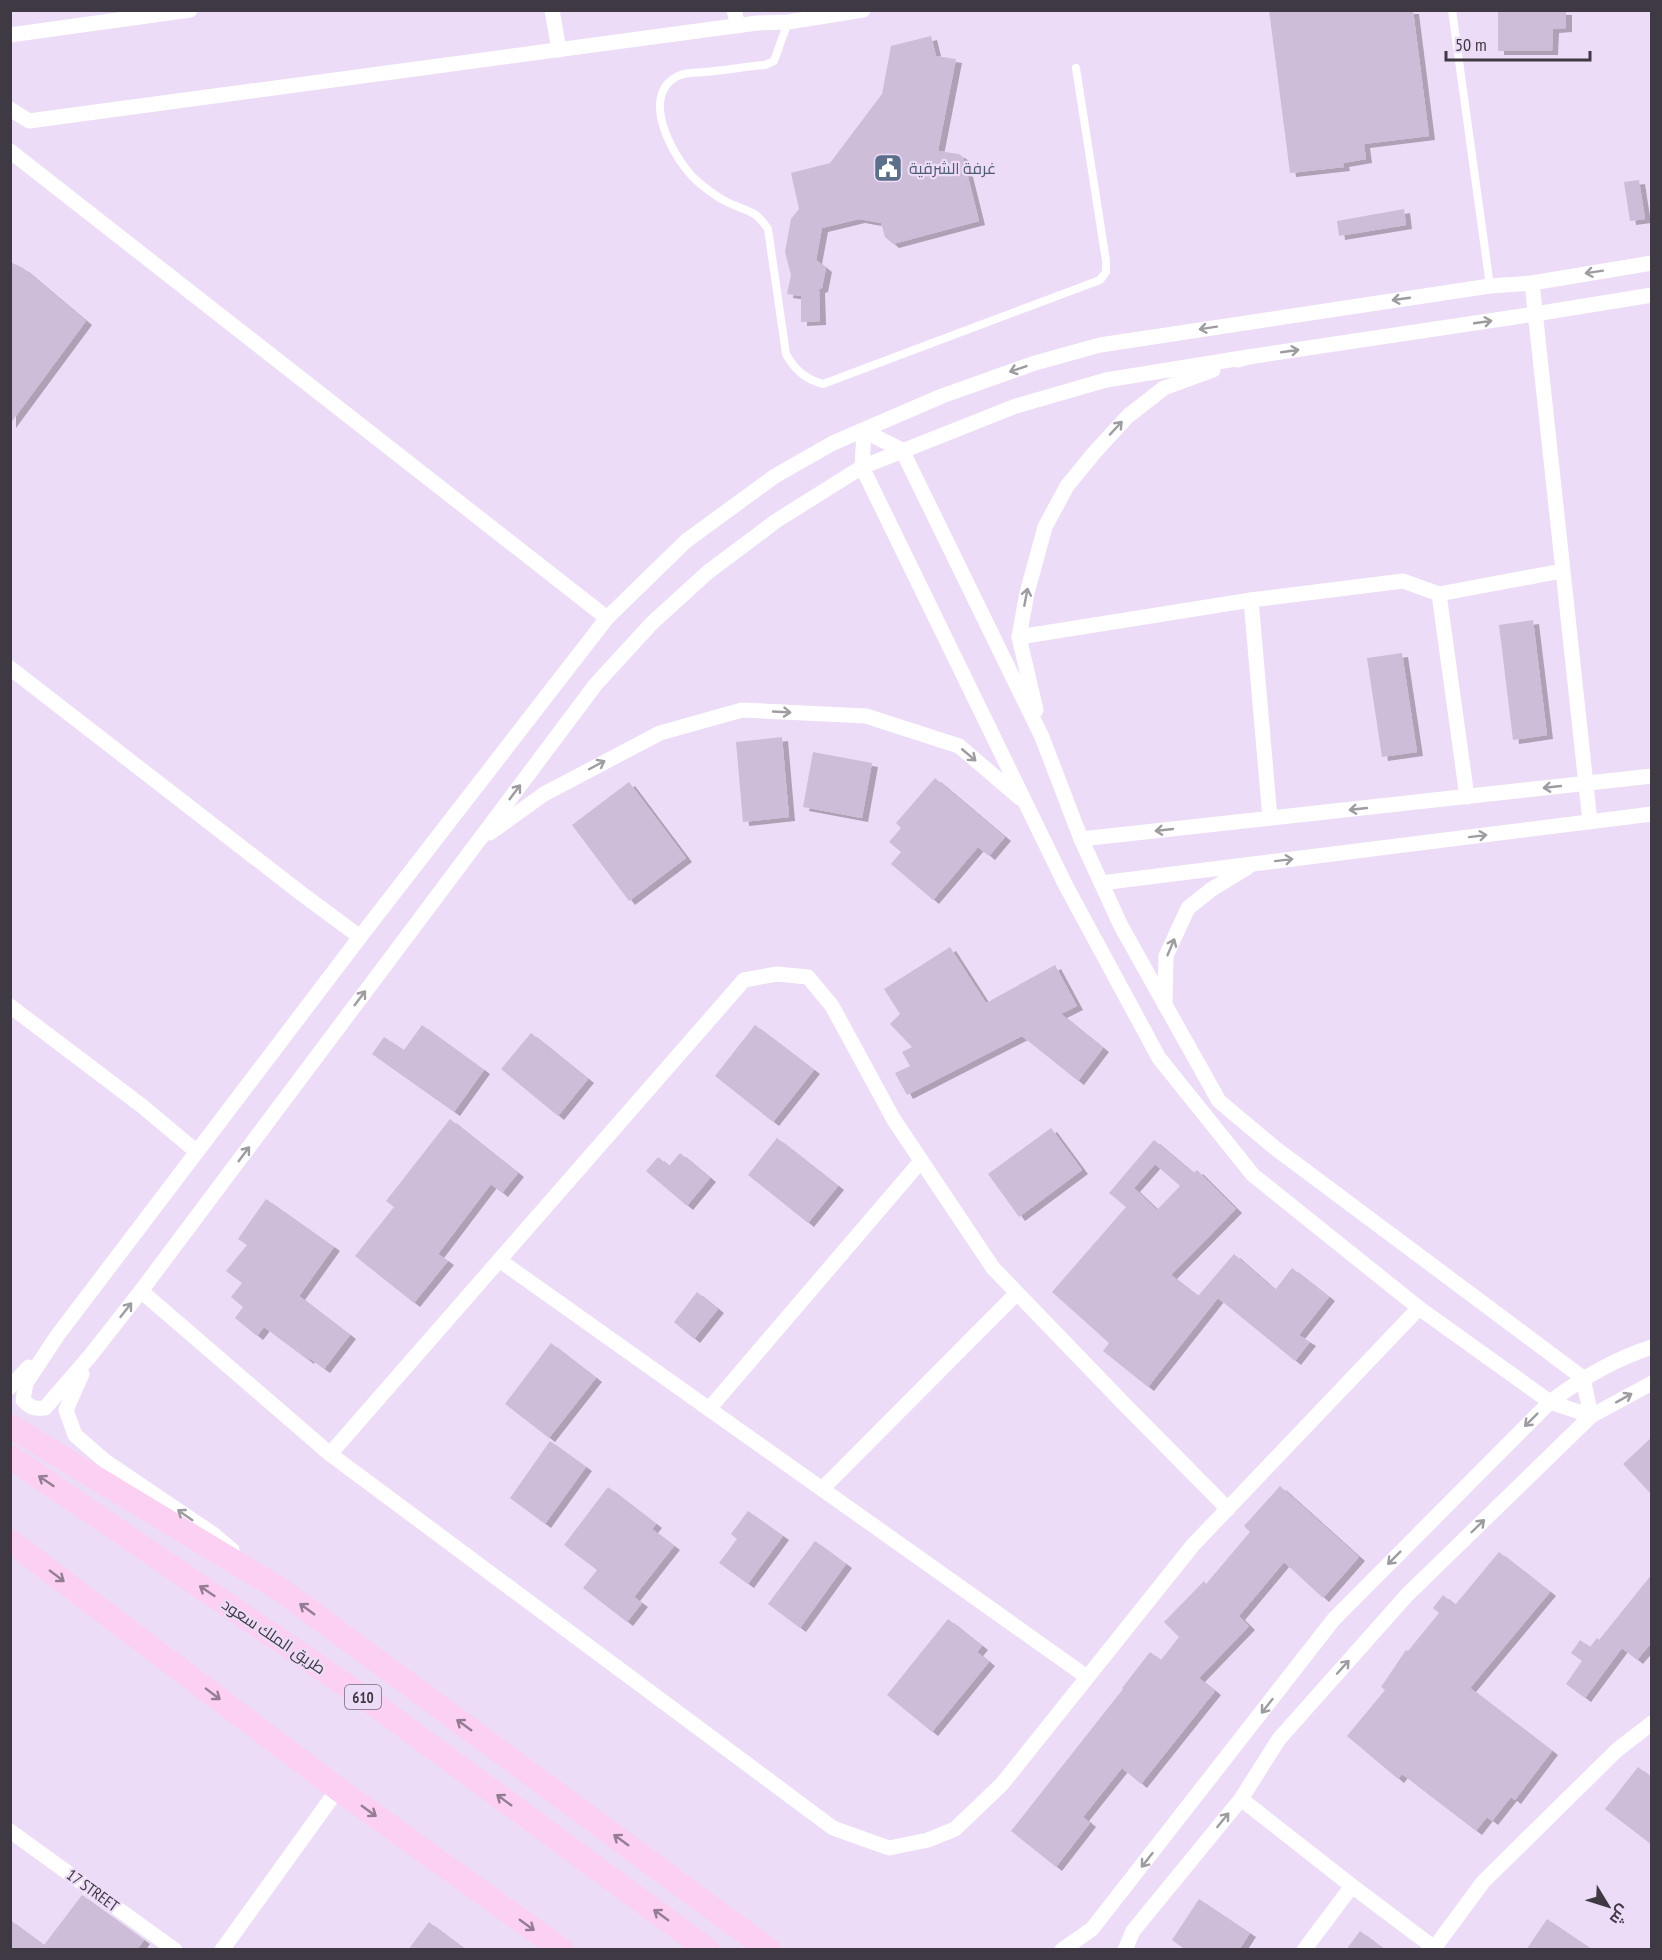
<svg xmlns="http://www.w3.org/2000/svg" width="1662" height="1960" font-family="'PT Sans Narrow',Cairo,sans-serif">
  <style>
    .building { fill: #cebdd8; fill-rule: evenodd; filter: url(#shadow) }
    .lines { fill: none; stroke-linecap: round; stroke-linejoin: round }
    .service { stroke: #fff; stroke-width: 8 }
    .minor { stroke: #fff; stroke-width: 15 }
    .primary { stroke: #fcd0f3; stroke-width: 24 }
    .oneway { stroke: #9f9ca1 }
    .oneway2 { stroke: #947d92 }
    .labels { text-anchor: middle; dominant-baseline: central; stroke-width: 4.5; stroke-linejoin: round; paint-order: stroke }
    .shield { fill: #eddcf7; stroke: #736a79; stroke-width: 1.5 }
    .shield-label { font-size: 15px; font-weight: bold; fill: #3f3943 }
    .service-label { font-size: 16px; fill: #4e5e75; stroke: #eddcf7; text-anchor: start }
    .street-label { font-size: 16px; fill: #3f3943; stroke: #eddcf7 }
  </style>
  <defs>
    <filter id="shadow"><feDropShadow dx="6" dy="4" stdDeviation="0" flood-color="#0004"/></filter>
  </defs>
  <rect width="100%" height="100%" fill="#eddcf7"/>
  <!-- building -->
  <g class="building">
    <path d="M 1269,10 L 1413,10 L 1429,136 L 1364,144 L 1366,159 L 1343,163 L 1344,167 L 1290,173 Z"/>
    <path d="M 1498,10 L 1566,11 L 1566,28 L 1553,29 L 1552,51 L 1498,51 Z"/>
    <path d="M 931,36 L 936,56 L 956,59 L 938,151 L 959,154 L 963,157 L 979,221 L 893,244 L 885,237 L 881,223 L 859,219 L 822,228 L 816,260 L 826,268 L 822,288 L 819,289 L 820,321 L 801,322 L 801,296 L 787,294 L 791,275 L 785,252 L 791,219 L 799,209 L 791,173 L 830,163 L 882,94 L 891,46 Z"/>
    <path d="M 1639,180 L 1645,219 L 1630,221 L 1624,182 Z"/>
    <path d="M 1404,209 L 1406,225 L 1339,236 L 1337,221 Z"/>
    <path d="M 10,262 L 23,268 L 86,321 L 10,424 Z"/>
    <path d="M 1533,620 L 1547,735 L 1513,740 L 1499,625 Z"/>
    <path d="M 1402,653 L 1417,752 L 1382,757 L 1367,658 Z"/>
    <path d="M 782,737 L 789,817 L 743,822 L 736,742 Z"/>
    <path d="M 813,752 L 872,763 L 862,818 L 803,807 Z"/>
    <path d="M 935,778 L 1005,837 L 989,856 L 978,847 L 933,900 L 891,864 L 901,852 L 889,842 L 901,828 L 896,823 Z"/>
    <path d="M 629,782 L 686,858 L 629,901 L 572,825 Z"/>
    <path d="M 950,947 L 986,1003 L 1055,965 L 1077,1006 L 1061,1014 L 1103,1048 L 1078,1081 L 1022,1036 L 907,1095 L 895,1073 L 910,1066 L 902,1052 L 912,1047 L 890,1024 L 900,1014 L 884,989 Z"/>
    <path d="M 422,1025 L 484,1070 L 454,1112 L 372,1054 L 384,1037 L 404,1050 Z"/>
    <path d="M 755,1025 L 814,1070 L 773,1122 L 715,1076 Z"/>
    <path d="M 531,1033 L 588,1079 L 558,1116 L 501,1069 Z"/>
    <path d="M 450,1119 L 518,1173 L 502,1193 L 491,1184 L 438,1254 L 448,1261 L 414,1303 L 355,1256 L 394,1207 L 386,1201 Z"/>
    <path d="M 1051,1128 L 1082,1170 L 1019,1217 L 988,1174 Z"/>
    <path d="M 777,1138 L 838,1186 L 808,1223 L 748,1175 Z"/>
    <path d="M 1154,1140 L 1193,1173 L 1197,1170 L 1236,1209 L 1171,1275 L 1198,1296 L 1234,1254 L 1275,1290 L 1292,1268 L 1329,1297 L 1299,1335 L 1310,1342 L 1295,1361 L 1218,1298 L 1148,1387 L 1103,1351 L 1109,1343 L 1052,1292 L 1126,1207 L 1109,1193 ZM 1155,1164 L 1180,1186 L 1157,1210 L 1134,1188 Z"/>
    <path d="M 680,1153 L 710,1178 L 687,1206 L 646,1171 L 658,1157 L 669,1166 Z"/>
    <path d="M 266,1199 L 334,1247 L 299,1296 L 350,1335 L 324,1369 L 309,1358 L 308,1360 L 264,1327 L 257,1336 L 235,1318 L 243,1307 L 231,1297 L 242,1283 L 226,1271 L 247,1245 L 238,1239 Z"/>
    <path d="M 697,1292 L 718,1309 L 694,1339 L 674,1322 Z"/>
    <path d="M 551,1343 L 596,1378 L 549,1438 L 505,1404 Z"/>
    <path d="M 1652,1437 L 1652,1495 L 1623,1464 Z"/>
    <path d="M 550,1441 L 586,1467 L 545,1524 L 510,1498 Z"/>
    <path d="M 1280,1486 L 1359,1557 L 1323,1598 L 1284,1562 L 1239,1616 L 1249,1626 L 1199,1678 L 1215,1691 L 1141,1784 L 1122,1768 L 1083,1817 L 1090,1823 L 1056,1867 L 1011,1831 L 1123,1689 L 1122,1688 L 1150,1652 L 1161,1660 L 1179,1637 L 1164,1622 L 1204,1581 L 1206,1584 L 1250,1532 L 1244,1526 Z"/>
    <path d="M 608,1487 L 656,1524 L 652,1529 L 674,1546 L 634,1597 L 642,1603 L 627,1622 L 583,1588 L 597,1570 L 564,1545 Z"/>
    <path d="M 748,1511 L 783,1536 L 748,1584 L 719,1563 L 737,1539 L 731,1534 Z"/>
    <path d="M 815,1541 L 846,1564 L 800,1628 L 768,1604 Z"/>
    <path d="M 1499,1552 L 1550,1592 L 1470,1688 L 1552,1751 L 1515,1800 L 1511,1797 L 1492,1821 L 1487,1817 L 1476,1831 L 1402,1774 L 1398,1779 L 1347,1736 L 1385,1690 L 1381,1687 L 1406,1650 L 1408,1651 L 1439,1613 L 1433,1608 L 1443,1595 L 1455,1605 Z"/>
    <path d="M 1652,1574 L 1652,1642 L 1637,1660 L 1622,1648 L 1585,1698 L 1566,1684 L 1582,1661 L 1571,1653 L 1580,1640 L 1590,1647 L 1597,1638 L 1599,1640 Z"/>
    <path d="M 948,1619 L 982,1646 L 977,1652 L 989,1662 L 932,1732 L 887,1695 Z"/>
    <path d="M 1638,1767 L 1652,1778 L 1652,1845 L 1605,1809 Z"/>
    <path d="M 82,1895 L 144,1940 L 137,1950 L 10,1950 L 10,1920 L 44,1945 Z"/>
    <path d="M 1199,1899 L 1250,1933 L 1239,1950 L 1186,1950 L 1172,1940 Z"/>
    <path d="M 1547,1919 L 1593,1950 L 1526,1950 Z"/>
    <path d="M 429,1922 L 466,1950 L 408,1950 Z"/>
    <path d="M 1360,1931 L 1385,1950 L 1346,1950 Z"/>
  </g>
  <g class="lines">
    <!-- service -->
    <g class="service">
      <path d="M 1452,10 L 1490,286"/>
      <path d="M 788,22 L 774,61 L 765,65 C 745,67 725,70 705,72 C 697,73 686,72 678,76 C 638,96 674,160 697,181 C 705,188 717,197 727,202 C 747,212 754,208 768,229 L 786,354 C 795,370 805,379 823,384 L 1100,280 L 1106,272 L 1106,261 L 1076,68"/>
    </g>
    <!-- minor -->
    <g class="minor">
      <path d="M 552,10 L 559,50"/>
      <path d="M 734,10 L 738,26"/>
      <path d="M 10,35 L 190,10"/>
      <path d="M 10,109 L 29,121 L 757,23 L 788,22 L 863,10"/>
      <path d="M 10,151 L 607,618"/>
      <path d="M 1532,283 L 1590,822"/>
      <path d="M 1248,357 L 1106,380 L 1016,406 L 862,467 L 776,521 L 708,572 L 652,623 L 596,684 L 141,1291 L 90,1356 L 45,1408 C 35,1409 30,1408 23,1400 L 26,1383 L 57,1336 L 360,937 L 607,618 L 686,541 L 775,476 L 833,443 L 942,396 L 1035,363 L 1100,345 L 1490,286 L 1532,283 L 1652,263"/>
      <path d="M 1238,360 L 1248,357 L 1535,314 L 1652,295"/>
      <path d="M 864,431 L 902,450 L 1042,737 L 1081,839 L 1121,926 L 1219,1101 L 1275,1148 L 1583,1378 L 1591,1416 L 1550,1402 L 1419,1308 L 1253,1175 L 1159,1058 L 1066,886 L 862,467 Z"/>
      <path d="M 1439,594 L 1467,797"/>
      <path d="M 1251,600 L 1270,818"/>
      <path d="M 1019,637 L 1251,600 L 1403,581 L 1439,594 L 1562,571"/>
      <path d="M 10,668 L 302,894 L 360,937"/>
      <path d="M 1036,710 L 1019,637 L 1027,593 L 1045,527 L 1067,486 L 1094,453 L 1128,416 L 1164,388 L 1213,370"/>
      <path d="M 490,833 L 544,794 L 660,733 L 742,710 L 866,716 L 959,746 L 1020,798"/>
      <path d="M 1081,839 L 1652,776"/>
      <path d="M 1101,883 L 1652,814"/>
      <path d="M 1165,1005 L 1166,956 L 1188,908 L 1212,889 L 1248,867"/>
      <path d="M 10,1006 L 142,1106 L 197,1152"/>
      <path d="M 499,1260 L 1087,1677"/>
      <path d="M 141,1291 L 330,1454 L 833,1828 L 889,1848 L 928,1840 L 955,1829 L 1002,1784 L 1193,1545 L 1419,1308"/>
      <path d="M 82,1374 L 66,1410 L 75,1435 L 105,1461 L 213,1534 L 232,1550"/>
      <path d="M 10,1387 L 29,1367"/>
      <path d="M 709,1409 L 921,1161"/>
      <path d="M 330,1454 L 744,980 L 777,974 L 808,977 L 832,1006 L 894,1120 L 993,1268 L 1129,1409 L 1228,1509"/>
      <path d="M 822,1489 L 1017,1293"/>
      <path d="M 1241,1799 L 1352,1886 L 1437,1950"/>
      <path d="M 10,1831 L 175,1950"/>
      <path d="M 1435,1947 L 1483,1882 L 1617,1750 L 1652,1723"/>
      <path d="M 222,1950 L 338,1789"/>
      <path d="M 1062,1950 L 1092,1929 L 1334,1619 L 1550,1402 C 1582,1378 1614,1359 1652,1347"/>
      <path d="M 1125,1950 L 1133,1931 L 1241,1799 L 1279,1739 L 1407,1595 L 1591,1416 L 1652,1383"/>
      <path d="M 1304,1950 L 1352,1886"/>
    </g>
    <!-- primary -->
    <g class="primary">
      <path d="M 10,1426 L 281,1590 L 769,1950"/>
      <path d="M 10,1457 L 375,1705 L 708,1950"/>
      <path d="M 10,1541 L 338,1789 L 562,1950"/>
    </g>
  </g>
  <!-- one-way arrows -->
  <defs><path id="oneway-shaft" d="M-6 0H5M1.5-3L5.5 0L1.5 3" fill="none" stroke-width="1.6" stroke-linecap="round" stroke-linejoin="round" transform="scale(1.5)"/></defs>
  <g class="oneway">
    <use href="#oneway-shaft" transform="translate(1594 272) rotate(171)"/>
    <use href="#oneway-shaft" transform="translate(1401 299) rotate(172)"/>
    <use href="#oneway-shaft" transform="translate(1483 322) rotate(-8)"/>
    <use href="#oneway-shaft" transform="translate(1208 328) rotate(171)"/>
    <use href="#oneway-shaft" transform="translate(1290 351) rotate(-8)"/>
    <use href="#oneway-shaft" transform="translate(1018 369) rotate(161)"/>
    <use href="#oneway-shaft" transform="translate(1116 428) rotate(-47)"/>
    <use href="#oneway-shaft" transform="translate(1026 597) rotate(-79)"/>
    <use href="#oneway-shaft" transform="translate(782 712) rotate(3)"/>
    <use href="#oneway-shaft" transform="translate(969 755) rotate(40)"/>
    <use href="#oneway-shaft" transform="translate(597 765) rotate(-28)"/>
    <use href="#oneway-shaft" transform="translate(1552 787) rotate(174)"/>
    <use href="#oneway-shaft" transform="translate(515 792) rotate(-53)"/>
    <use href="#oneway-shaft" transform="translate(1358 809) rotate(174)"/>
    <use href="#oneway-shaft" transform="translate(1164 830) rotate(174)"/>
    <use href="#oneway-shaft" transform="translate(1478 836) rotate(-7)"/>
    <use href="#oneway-shaft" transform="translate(1284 860) rotate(-7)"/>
    <use href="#oneway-shaft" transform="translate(1171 947) rotate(-67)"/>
    <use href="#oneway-shaft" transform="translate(360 998) rotate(-53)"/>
    <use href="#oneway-shaft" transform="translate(244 1154) rotate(-53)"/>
    <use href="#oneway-shaft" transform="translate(126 1310) rotate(-52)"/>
    <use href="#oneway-shaft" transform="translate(1624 1398) rotate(-29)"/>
    <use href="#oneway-shaft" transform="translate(1531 1420) rotate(135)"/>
    <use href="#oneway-shaft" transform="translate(185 1515) rotate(-145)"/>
    <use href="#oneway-shaft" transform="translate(1478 1526) rotate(-44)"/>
    <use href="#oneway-shaft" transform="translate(1394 1558) rotate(135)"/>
    <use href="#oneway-shaft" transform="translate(1343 1667) rotate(-48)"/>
    <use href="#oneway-shaft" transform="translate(1267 1706) rotate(128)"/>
    <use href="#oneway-shaft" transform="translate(1223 1820) rotate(-51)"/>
    <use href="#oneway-shaft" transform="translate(1147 1860) rotate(128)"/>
  </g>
  <g class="oneway2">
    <use href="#oneway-shaft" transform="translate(46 1481) rotate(-146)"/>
    <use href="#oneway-shaft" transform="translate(57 1576) rotate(37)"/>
    <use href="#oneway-shaft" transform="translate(207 1591) rotate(-146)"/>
    <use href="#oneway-shaft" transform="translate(307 1609) rotate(-144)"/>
    <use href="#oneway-shaft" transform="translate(213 1694) rotate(37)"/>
    <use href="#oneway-shaft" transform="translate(464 1725) rotate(-144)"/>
    <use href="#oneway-shaft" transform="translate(504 1800) rotate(-144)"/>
    <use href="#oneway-shaft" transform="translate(369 1811) rotate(36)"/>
    <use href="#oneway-shaft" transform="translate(621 1840) rotate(-144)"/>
    <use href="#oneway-shaft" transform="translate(661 1915) rotate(-144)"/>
    <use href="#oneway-shaft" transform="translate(527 1925) rotate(36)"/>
  </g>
  <!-- icons -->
  <defs>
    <g id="civic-square" transform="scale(1.5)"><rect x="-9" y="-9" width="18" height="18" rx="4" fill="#5c6f8a" stroke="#eddcf7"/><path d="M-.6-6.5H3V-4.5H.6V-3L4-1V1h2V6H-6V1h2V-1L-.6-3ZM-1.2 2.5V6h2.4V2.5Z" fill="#fff"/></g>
  </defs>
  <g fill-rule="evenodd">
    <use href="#civic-square" x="888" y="168"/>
  </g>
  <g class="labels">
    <!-- shield labels -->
    <rect class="shield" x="345" y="1685" width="36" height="24" rx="4.5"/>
    <g class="shield-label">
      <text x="363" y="1697">610</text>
    </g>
    <!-- service labels -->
    <g class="service-label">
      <text x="909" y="168">غرفة الشرقية</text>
    </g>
    <!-- street labels -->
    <g class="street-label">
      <text transform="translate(274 1636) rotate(34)">طريق الملك سعود</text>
      <text transform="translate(93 1890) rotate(36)">17 STREET</text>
    </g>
  </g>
  <!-- border -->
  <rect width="1662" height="1960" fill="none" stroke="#3f3943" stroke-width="24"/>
  <!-- north arrow -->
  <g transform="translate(1608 1906) rotate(128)" stroke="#eddcf7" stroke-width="4.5" paint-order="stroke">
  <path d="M0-4.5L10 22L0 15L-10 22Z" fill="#3f3943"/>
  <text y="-9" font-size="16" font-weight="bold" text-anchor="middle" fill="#3f3943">ش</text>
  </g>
  <!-- scale -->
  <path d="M1446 51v9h144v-9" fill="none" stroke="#3f3943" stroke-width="3"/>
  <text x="1455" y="51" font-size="18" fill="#3f3943" stroke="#eddcf7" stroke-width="4.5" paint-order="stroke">50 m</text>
</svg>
